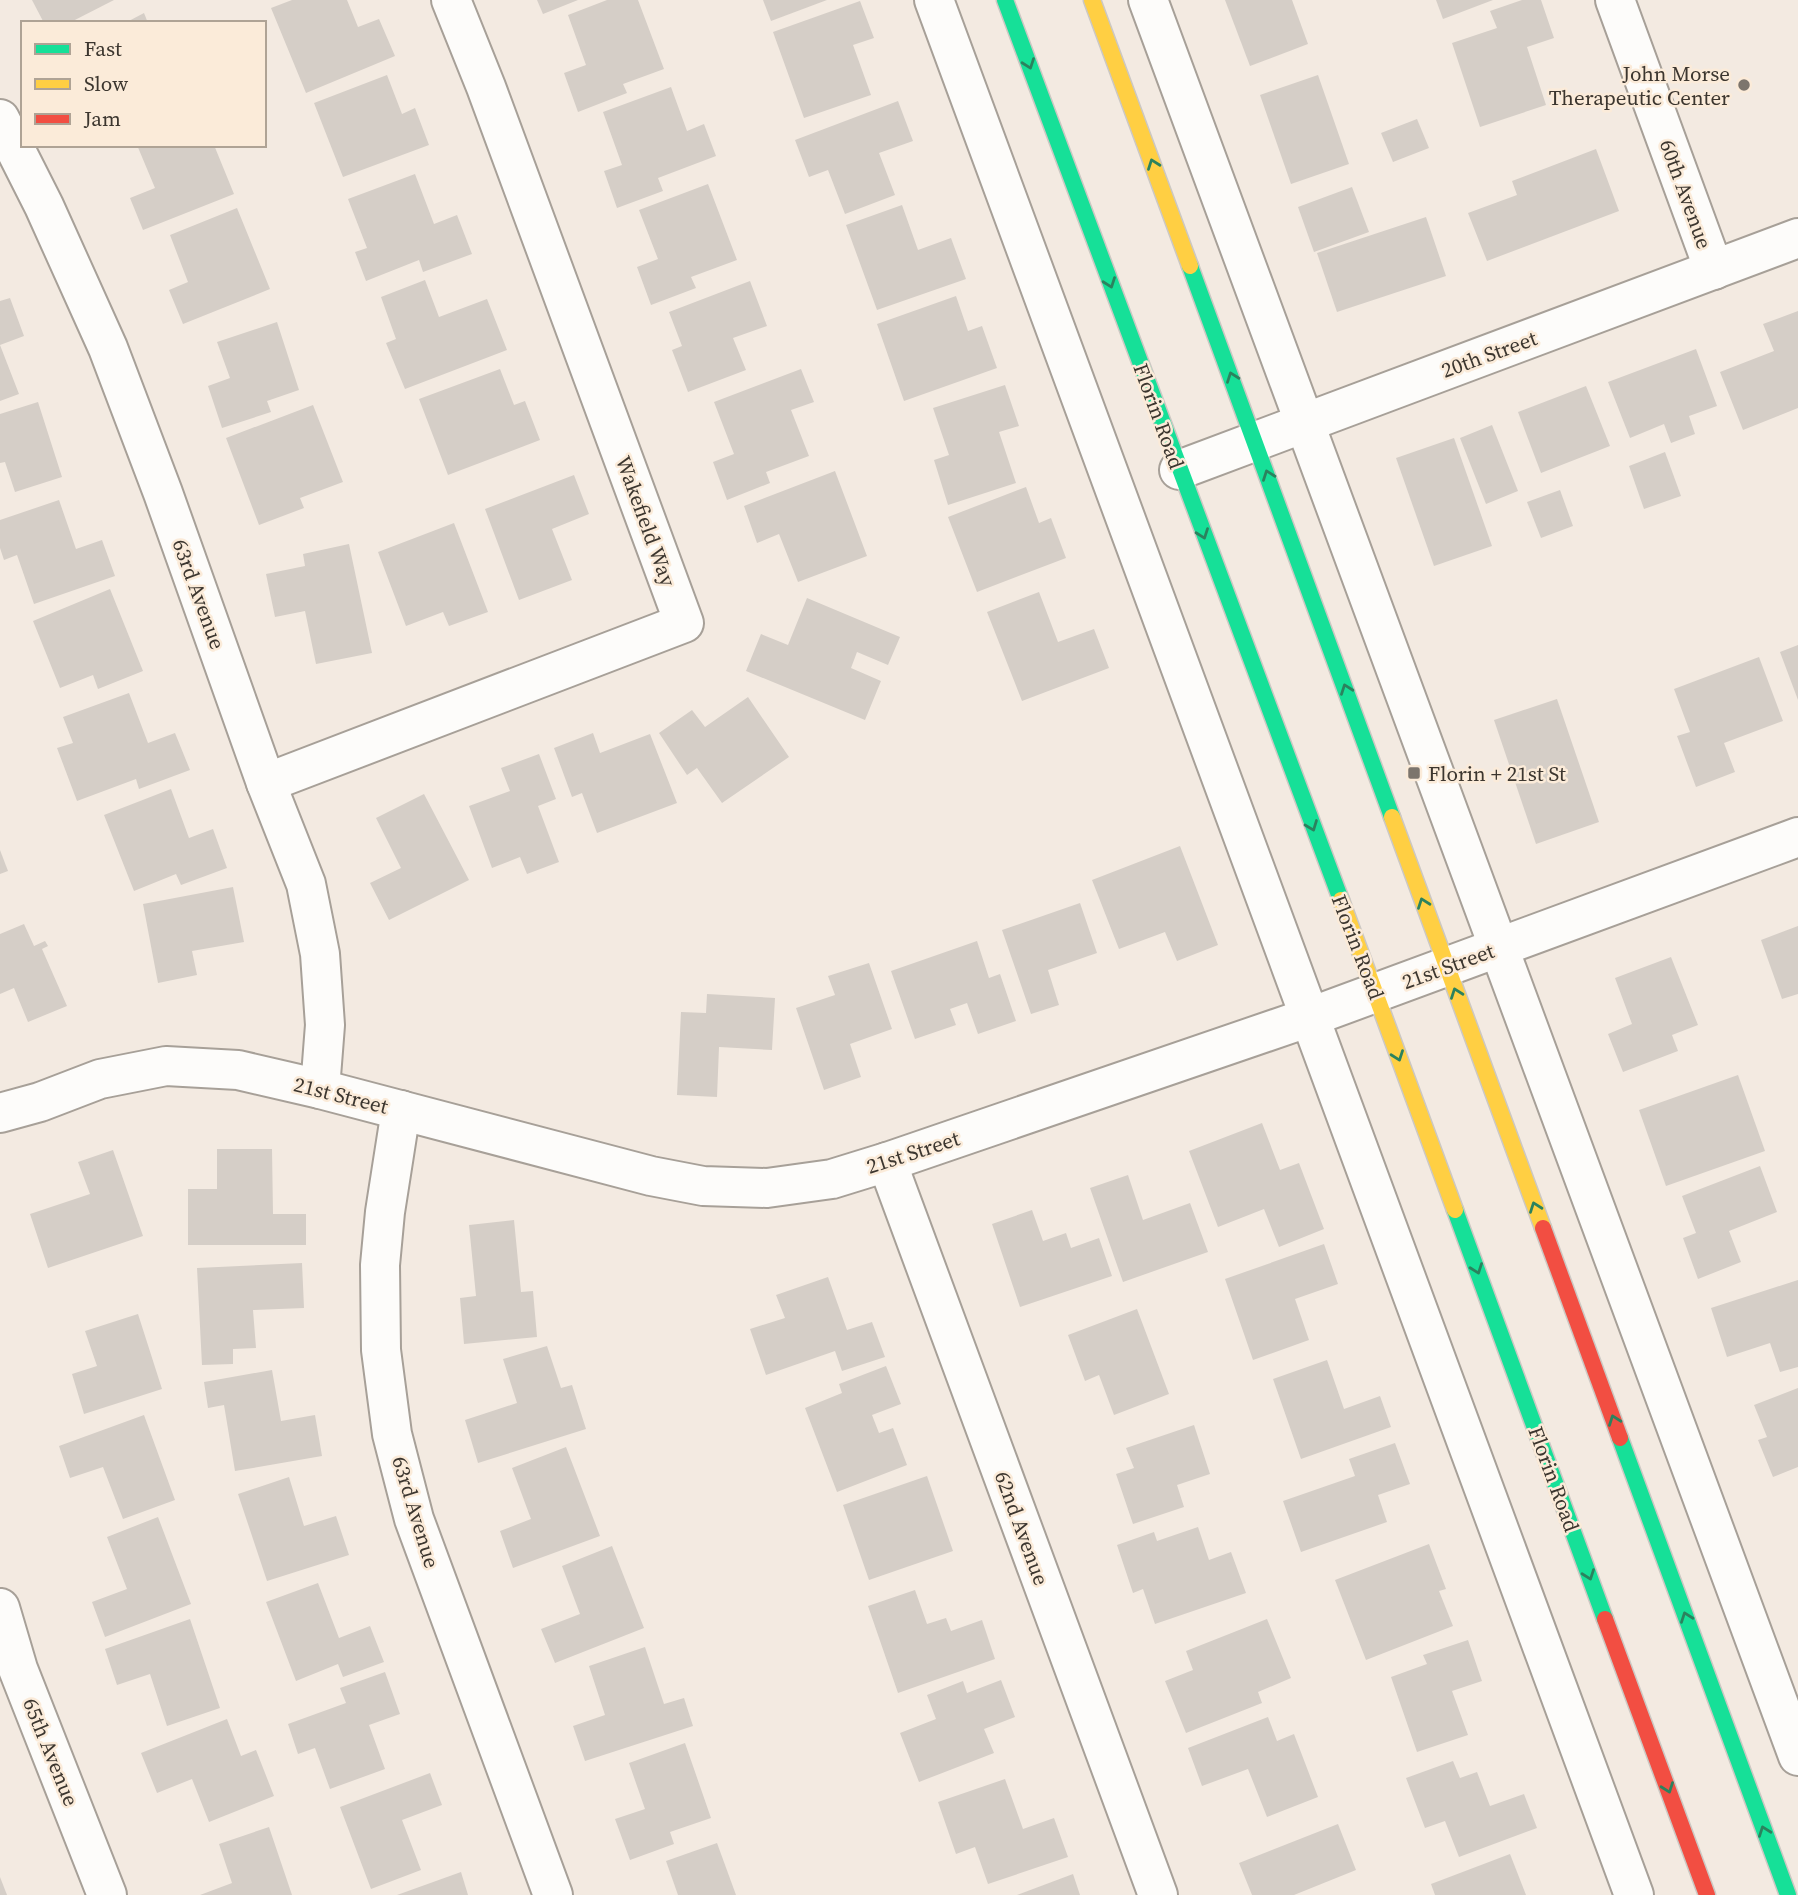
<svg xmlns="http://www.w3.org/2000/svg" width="1798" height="1895" font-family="'Source Serif 4',serif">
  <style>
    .building { fill: #d5cec7 }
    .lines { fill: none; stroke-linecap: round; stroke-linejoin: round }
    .street-casing { stroke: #a7a098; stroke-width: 42 }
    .fast-casing { stroke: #ccc8c3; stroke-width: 19 }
    .slow-casing { stroke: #ccc8c3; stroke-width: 19 }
    .jam-casing { stroke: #ccc8c3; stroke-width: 19 }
    .street { stroke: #fdfcfa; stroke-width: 38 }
    .fast { stroke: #16e098; stroke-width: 16 }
    .slow { stroke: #ffcf43; stroke-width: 16 }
    .jam { stroke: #f24e42; stroke-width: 16 }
    .oneway { stroke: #2b825e }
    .poi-dot { fill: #7c756d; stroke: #fbebd9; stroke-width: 2.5 }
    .labels { text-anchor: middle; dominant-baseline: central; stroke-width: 5; stroke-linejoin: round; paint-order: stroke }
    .poi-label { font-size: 21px; fill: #3c362f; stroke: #fbebd9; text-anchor: end }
    .street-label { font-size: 21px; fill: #3c362f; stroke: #fbebd9 }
  </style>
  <rect width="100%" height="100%" fill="#f3eae1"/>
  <!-- building -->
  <g class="building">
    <path d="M 32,0 L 114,0 L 69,23 L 44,23 Z"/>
    <path d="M 292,0 L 347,0 L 358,27 L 379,19 L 395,56 L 306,93 L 271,8 Z"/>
    <path d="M 537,0 L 578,0 L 543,14 Z"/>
    <path d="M 607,0 L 638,0 L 664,69 L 623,84 L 627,93 L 578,112 L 564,73 L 586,65 L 568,15 Z"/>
    <path d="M 763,0 L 827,0 L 771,21 Z"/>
    <path d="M 1225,0 L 1292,0 L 1308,44 L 1250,66 Z"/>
    <path d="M 1436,0 L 1493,0 L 1443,19 Z"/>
    <path d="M 1522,0 L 1541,0 L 1554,38 L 1527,47 L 1546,105 L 1480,127 L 1452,43 L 1497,28 L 1490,11 Z"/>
    <path d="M 860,1 L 874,38 L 853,45 L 871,95 L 804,118 L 773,32 Z"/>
    <path d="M 144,13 L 148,23 L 125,23 Z"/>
    <path d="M 387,75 L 402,114 L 415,108 L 429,145 L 343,177 L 314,103 Z"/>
    <path d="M 1318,75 L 1349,164 L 1291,184 L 1260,95 Z"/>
    <path d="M 671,87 L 687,131 L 704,124 L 716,156 L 658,178 L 663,191 L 617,208 L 604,171 L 622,165 L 603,112 Z"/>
    <path d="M 898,101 L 913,141 L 879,153 L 895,195 L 845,214 L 828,170 L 809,177 L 795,140 Z"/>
    <path d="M 1417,119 L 1429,148 L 1393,162 L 1381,133 Z"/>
    <path d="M 137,145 L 214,145 L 234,194 L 143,230 L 130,198 L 155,188 Z"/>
    <path d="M 1596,149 L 1619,211 L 1487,261 L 1468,213 L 1517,195 L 1512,181 Z"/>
    <path d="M 415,174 L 434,224 L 457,215 L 472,254 L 423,272 L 419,260 L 366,281 L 355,252 L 367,248 L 348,199 Z"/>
    <path d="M 708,184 L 737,260 L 691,277 L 696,288 L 651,305 L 637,267 L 658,259 L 639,210 Z"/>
    <path d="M 1352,187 L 1369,232 L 1314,252 L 1298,207 Z"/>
    <path d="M 902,205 L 918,250 L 951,238 L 966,279 L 877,310 L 846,225 Z"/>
    <path d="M 237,208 L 270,289 L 183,324 L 169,290 L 188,282 L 170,235 Z"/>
    <path d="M 1426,217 L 1446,276 L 1337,312 L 1317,253 Z"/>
    <path d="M 425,280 L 439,317 L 487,299 L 507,350 L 405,389 L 386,343 L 396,339 L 381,297 Z"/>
    <path d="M 750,281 L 767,326 L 733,338 L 746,370 L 688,392 L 672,350 L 682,346 L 669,312 Z"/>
    <path d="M 956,296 L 968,331 L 982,326 L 997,368 L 904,401 L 877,324 Z"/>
    <path d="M 10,298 L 24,336 L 0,345 L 19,394 L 0,401 L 0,301 Z"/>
    <path d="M 1798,311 L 1798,408 L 1743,430 L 1720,372 L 1774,351 L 1763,324 Z"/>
    <path d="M 277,322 L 299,390 L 267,401 L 271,412 L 222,428 L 208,386 L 230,378 L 217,342 Z"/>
    <path d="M 1696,349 L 1717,406 L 1689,416 L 1695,434 L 1671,443 L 1664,424 L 1630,438 L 1608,382 Z"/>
    <path d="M 500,369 L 514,405 L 525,401 L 540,440 L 448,475 L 419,399 Z"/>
    <path d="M 801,369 L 814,402 L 791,410 L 809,456 L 766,472 L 770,483 L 727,500 L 713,462 L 734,454 L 714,402 Z"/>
    <path d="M 1005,385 L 1019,426 L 999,432 L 1016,483 L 948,505 L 934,460 L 949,455 L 933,408 Z"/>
    <path d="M 1586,386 L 1610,446 L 1541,473 L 1518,412 Z"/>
    <path d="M 38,402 L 62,477 L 15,492 L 5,462 L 0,463 L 0,414 Z"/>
    <path d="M 313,405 L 343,482 L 300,498 L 304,508 L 259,525 L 226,438 Z"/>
    <path d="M 1492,425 L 1518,491 L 1486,504 L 1460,438 Z"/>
    <path d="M 1454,438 L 1492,546 L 1434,566 L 1396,458 Z"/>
    <path d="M 1665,452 L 1681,496 L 1644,509 L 1629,466 Z"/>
    <path d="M 835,471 L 867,556 L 798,582 L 779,534 L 757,543 L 744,506 Z"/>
    <path d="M 574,475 L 589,514 L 552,529 L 572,580 L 519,600 L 485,509 Z"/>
    <path d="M 1026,487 L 1039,523 L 1051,518 L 1066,558 L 977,592 L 948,517 Z"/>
    <path d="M 1560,490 L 1573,526 L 1541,538 L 1527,502 Z"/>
    <path d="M 59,500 L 76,549 L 102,540 L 115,576 L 34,604 L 17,555 L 4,560 L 0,548 L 0,520 Z"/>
    <path d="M 454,523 L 488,612 L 449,626 L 443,612 L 406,626 L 378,552 Z"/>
    <path d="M 349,544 L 372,653 L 316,664 L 305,611 L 275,617 L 266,574 L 305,566 L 303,554 Z"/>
    <path d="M 110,589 L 143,671 L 98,689 L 93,675 L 60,688 L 33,621 Z"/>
    <path d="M 1039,592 L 1058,642 L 1094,629 L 1109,668 L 1022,701 L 987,612 Z"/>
    <path d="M 807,598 L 900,637 L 888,665 L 857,652 L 851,668 L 881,681 L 865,720 L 746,671 L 761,634 L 788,645 Z"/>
    <path d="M 1798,645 L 1798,700 L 1780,652 Z"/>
    <path d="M 1759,657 L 1783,721 L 1724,743 L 1735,772 L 1696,787 L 1677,736 L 1690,732 L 1674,689 Z"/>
    <path d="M 129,693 L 148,743 L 175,733 L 190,770 L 139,789 L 136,779 L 77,801 L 57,748 L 73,743 L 63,717 Z"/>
    <path d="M 748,697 L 789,757 L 722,803 L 697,768 L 687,775 L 659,733 L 692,710 L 705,727 Z"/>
    <path d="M 1557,699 L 1599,822 L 1536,844 L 1494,720 Z"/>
    <path d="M 593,733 L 600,753 L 650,734 L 677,803 L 597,833 L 582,793 L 572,797 L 554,748 Z"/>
    <path d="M 539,754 L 556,799 L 538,806 L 559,862 L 527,874 L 520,857 L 492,868 L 469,806 L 510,791 L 501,768 Z"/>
    <path d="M 171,789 L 189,838 L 213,829 L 227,868 L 181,885 L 176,874 L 134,891 L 104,815 Z"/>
    <path d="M 424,794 L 469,880 L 389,920 L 370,883 L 401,868 L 376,818 Z"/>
    <path d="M 1180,846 L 1218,945 L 1177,961 L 1165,932 L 1119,949 L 1092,880 Z"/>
    <path d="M 0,850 L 8,871 L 0,874 Z"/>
    <path d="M 233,887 L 244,942 L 192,951 L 197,975 L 158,983 L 143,904 Z"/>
    <path d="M 1080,903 L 1097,953 L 1048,970 L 1059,1005 L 1031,1014 L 1002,930 Z"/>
    <path d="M 24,924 L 34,946 L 45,941 L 48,946 L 42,949 L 67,1006 L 28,1022 L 14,988 L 0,994 L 0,934 Z"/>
    <path d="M 1798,926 L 1798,994 L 1782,999 L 1761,940 Z"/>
    <path d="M 977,941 L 989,978 L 1000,974 L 1016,1021 L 978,1034 L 967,1003 L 950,1009 L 956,1025 L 915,1039 L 891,971 Z"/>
    <path d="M 1671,957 L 1698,1025 L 1672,1035 L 1678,1051 L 1623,1072 L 1608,1034 L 1632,1024 L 1615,978 Z"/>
    <path d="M 869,963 L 892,1029 L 850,1044 L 861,1077 L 824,1090 L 796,1008 L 835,995 L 828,976 Z"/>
    <path d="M 707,994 L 775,998 L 772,1050 L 719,1047 L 717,1097 L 677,1095 L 681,1012 L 706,1013 Z"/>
    <path d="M 1738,1075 L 1765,1151 L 1666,1186 L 1639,1110 Z"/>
    <path d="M 1262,1123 L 1280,1170 L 1299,1163 L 1324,1229 L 1279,1247 L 1264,1209 L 1218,1227 L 1189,1151 Z"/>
    <path d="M 217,1149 L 272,1149 L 273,1214 L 306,1214 L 306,1245 L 188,1245 L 188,1189 L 217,1189 Z"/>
    <path d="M 113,1150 L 143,1236 L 48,1268 L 30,1214 L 90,1194 L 78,1162 Z"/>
    <path d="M 1760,1166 L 1777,1212 L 1729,1231 L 1741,1262 L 1698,1279 L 1683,1238 L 1696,1233 L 1682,1196 Z"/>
    <path d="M 1128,1175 L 1143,1220 L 1190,1203 L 1208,1252 L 1123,1282 L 1090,1188 Z"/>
    <path d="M 1032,1210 L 1043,1241 L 1066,1233 L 1071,1248 L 1099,1238 L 1112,1276 L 1020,1307 L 992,1224 Z"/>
    <path d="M 514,1220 L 521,1292 L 533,1291 L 537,1337 L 464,1344 L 460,1298 L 476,1296 L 469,1225 Z"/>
    <path d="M 1324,1244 L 1338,1284 L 1295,1299 L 1309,1340 L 1253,1360 L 1225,1279 Z"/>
    <path d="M 302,1263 L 304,1308 L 253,1310 L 256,1348 L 233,1349 L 233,1364 L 202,1365 L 197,1268 Z"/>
    <path d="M 828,1277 L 847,1330 L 872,1322 L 885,1357 L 842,1371 L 835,1351 L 766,1375 L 750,1329 L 785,1318 L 776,1295 Z"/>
    <path d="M 1798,1280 L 1798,1367 L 1780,1372 L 1770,1343 L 1727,1357 L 1711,1308 Z"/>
    <path d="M 1137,1309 L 1169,1394 L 1114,1415 L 1099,1375 L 1085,1381 L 1068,1335 Z"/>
    <path d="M 138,1314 L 162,1389 L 84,1414 L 72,1374 L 97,1366 L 85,1331 Z"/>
    <path d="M 547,1346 L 561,1388 L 572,1385 L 586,1429 L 478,1463 L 465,1420 L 517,1403 L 503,1359 Z"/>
    <path d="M 1327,1360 L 1344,1409 L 1380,1396 L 1391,1427 L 1301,1459 L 1273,1379 Z"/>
    <path d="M 886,1366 L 901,1404 L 872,1415 L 879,1433 L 893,1428 L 907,1465 L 837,1492 L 805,1408 L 842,1393 L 839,1384 Z"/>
    <path d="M 272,1370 L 281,1421 L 315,1415 L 322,1456 L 235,1471 L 224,1405 L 208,1408 L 204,1382 Z"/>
    <path d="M 1798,1388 L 1798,1467 L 1773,1477 L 1758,1440 L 1767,1437 L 1754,1405 Z"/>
    <path d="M 144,1415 L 175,1500 L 123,1519 L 103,1467 L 70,1478 L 59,1446 Z"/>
    <path d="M 1194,1425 L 1210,1474 L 1177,1485 L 1184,1507 L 1133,1524 L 1116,1474 L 1134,1468 L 1126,1448 Z"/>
    <path d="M 1395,1443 L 1410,1484 L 1378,1495 L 1387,1522 L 1301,1552 L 1283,1501 L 1355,1476 L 1349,1459 Z"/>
    <path d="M 566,1447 L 600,1536 L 513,1568 L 500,1531 L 531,1519 L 512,1468 Z"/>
    <path d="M 927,1476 L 953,1551 L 869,1580 L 843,1505 Z"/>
    <path d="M 289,1477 L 304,1526 L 336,1516 L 349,1555 L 267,1581 L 238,1494 Z"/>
    <path d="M 158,1517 L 191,1604 L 105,1637 L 92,1602 L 127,1589 L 107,1537 Z"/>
    <path d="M 1198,1527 L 1209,1560 L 1231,1552 L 1246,1593 L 1155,1624 L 1143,1589 L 1133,1593 L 1117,1545 L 1154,1532 L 1157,1541 Z"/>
    <path d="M 1429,1544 L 1446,1589 L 1439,1591 L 1453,1626 L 1366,1660 L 1335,1580 Z"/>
    <path d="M 612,1546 L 644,1628 L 555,1663 L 541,1629 L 580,1614 L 562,1566 Z"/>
    <path d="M 318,1583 L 339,1638 L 370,1626 L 384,1662 L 343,1677 L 338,1664 L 296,1681 L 266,1602 Z"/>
    <path d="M 915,1590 L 927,1624 L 946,1618 L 951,1631 L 982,1620 L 995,1659 L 898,1693 L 868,1606 Z"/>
    <path d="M 190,1619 L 220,1708 L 167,1726 L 150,1674 L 117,1685 L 105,1649 Z"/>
    <path d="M 1267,1619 L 1291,1678 L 1258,1692 L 1262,1703 L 1186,1733 L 1165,1681 L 1193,1670 L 1186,1651 Z"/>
    <path d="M 1468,1640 L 1482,1681 L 1452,1691 L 1468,1735 L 1417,1752 L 1391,1677 L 1427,1664 L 1423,1655 Z"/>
    <path d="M 645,1647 L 664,1704 L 684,1698 L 693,1726 L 585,1761 L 573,1726 L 605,1715 L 589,1666 Z"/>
    <path d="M 385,1672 L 400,1714 L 369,1725 L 385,1769 L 330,1789 L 315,1748 L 298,1754 L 288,1724 L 346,1703 L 340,1688 Z"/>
    <path d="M 1001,1680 L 1015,1717 L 984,1729 L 994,1753 L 919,1782 L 900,1733 L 936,1719 L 927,1695 L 963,1681 L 967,1693 Z"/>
    <path d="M 1268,1717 L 1277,1741 L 1294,1734 L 1318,1797 L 1267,1817 L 1248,1769 L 1202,1786 L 1188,1748 Z"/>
    <path d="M 227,1719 L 241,1756 L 256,1750 L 274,1796 L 209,1822 L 192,1779 L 157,1793 L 141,1753 Z"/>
    <path d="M 685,1743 L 711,1818 L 670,1832 L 674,1844 L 630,1860 L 615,1819 L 645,1809 L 629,1763 Z"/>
    <path d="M 1453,1761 L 1460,1778 L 1477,1772 L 1490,1806 L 1524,1794 L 1537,1828 L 1459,1857 L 1445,1821 L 1425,1828 L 1406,1778 Z"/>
    <path d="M 430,1773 L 442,1805 L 402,1820 L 421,1870 L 371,1889 L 340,1807 Z"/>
    <path d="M 1005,1779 L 1023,1829 L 1054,1818 L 1068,1857 L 988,1884 L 975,1847 L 956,1854 L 938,1802 Z"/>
    <path d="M 1338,1824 L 1356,1870 L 1294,1895 L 1252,1895 L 1239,1863 Z"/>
    <path d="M 269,1827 L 292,1895 L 200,1895 L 232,1883 L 219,1844 Z"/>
    <path d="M 717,1843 L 736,1895 L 678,1895 L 666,1861 Z"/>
    <path d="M 1510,1854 L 1526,1895 L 1435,1895 L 1431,1884 Z"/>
    <path d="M 461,1872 L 468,1895 L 397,1895 Z"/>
    <path d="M 1073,1874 L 1080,1895 L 1017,1895 Z"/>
    <path d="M 0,1877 L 7,1895 L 0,1895 Z"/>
  </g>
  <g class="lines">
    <!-- street casing -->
    <g class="street-casing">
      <g id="street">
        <path d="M 934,0 L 1634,1895"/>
        <path d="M 1148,0 L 1798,1756"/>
        <path d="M 1615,0 L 1714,270"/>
        <path d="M 0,119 L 44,206 L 108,348 L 163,493 L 266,783 L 306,884 L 320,954 L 325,1025 L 320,1089"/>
        <path d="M 1179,470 L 1798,238"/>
        <path d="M 266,783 L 684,623 L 486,87 L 451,0"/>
        <path d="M 401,1110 L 385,1212 L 380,1265 L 381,1350 L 392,1434 L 414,1519 L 553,1895"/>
        <path d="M 0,1113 L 40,1102 L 100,1079 L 166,1066 L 238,1070 L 320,1089 L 651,1176 L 703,1186 L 767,1188 L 832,1179 L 887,1162 L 1310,1017 L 1798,837"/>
        <path d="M 887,1162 L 1158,1895"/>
        <path d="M 0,1608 L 18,1669 L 107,1895"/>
      </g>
    </g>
    <!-- fast casing -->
    <g class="fast-casing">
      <g id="fast">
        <path d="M 1005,0 L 1341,900"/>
        <path d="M 1190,266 L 1392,817"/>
        <path d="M 1455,1210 L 1605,1619"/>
        <path d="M 1620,1438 L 1788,1895"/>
      </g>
    </g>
    <!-- slow casing -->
    <g class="slow-casing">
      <g id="slow">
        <path d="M 1092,0 L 1190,266"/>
        <path d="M 1392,817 L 1543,1228"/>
        <path d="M 1341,900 L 1455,1210"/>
      </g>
    </g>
    <!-- jam casing -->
    <g class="jam-casing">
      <g id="jam">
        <path d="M 1543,1228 L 1620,1438"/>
        <path d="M 1605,1619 L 1707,1895"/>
      </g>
    </g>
    <!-- street -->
    <use href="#street" class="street"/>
    <!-- fast -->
    <use href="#fast" class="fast"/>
    <!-- slow -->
    <use href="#slow" class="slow"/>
    <!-- jam -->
    <use href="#jam" class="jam"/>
  </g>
  <!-- one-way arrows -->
  <defs><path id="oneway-chevron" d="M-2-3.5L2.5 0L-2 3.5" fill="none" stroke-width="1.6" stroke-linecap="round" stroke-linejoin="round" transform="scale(1.75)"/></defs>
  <g class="oneway">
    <use href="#oneway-chevron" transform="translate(1029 64) rotate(70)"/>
    <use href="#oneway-chevron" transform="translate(1153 164) rotate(-110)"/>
    <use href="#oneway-chevron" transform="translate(1110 283) rotate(70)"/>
    <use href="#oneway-chevron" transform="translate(1232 377) rotate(-110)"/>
    <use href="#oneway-chevron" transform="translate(1268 475) rotate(-110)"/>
    <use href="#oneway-chevron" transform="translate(1203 534) rotate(70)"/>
    <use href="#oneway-chevron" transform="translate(1346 689) rotate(-110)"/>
    <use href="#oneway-chevron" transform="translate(1312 826) rotate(69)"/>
    <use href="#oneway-chevron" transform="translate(1423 903) rotate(-110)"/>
    <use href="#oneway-chevron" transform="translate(1456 993) rotate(-110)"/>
    <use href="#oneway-chevron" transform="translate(1398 1056) rotate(70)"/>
    <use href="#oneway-chevron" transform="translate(1535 1207) rotate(-110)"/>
    <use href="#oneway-chevron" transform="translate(1477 1269) rotate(70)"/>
    <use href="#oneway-chevron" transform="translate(1614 1420) rotate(-110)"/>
    <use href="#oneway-chevron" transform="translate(1589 1575) rotate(70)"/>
    <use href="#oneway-chevron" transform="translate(1686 1617) rotate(-110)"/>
    <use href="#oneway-chevron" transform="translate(1668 1788) rotate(70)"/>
    <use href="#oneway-chevron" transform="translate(1764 1831) rotate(-110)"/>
  </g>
  <!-- markers -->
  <g class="poi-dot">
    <circle cx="1744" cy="85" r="7"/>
    <rect x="1407" y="766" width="14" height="14" rx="3.5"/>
  </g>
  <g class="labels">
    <!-- poi labels -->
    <g class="poi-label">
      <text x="1730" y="73">John Morse<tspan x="1730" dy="24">Therapeutic Center</tspan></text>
      <text x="1428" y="773" text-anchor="start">Florin + 21st St</text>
    </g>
    <!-- street labels -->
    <g class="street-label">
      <text transform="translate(1686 194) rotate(70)">60th Avenue</text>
      <text transform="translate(1489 354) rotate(-20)">20th Street</text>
      <text transform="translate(1159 416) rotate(70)">Florin Road</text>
      <text transform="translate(646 521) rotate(70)">Wakefield Way</text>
      <text transform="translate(199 594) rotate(70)">63rd Avenue</text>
      <text transform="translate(1358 947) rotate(69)">Florin Road</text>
      <text transform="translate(1448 966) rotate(-20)">21st Street</text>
      <text transform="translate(341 1095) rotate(14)">21st Street</text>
      <text transform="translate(913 1152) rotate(-18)">21st Street</text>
      <text transform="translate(1554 1479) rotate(70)">Florin Road</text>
      <text transform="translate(416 1512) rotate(73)">63rd Avenue</text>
      <text transform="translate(1022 1528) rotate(70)">62nd Avenue</text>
      <text transform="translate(51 1752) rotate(68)">65th Avenue</text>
    </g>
  </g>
  <!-- legend -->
  <rect x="21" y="21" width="245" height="126" fill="#fbebd9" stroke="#afa395" stroke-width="2"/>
  <rect x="35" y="44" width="35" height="10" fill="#16e098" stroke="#afa395" stroke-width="2"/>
  <text x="84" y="56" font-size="21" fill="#3c362f">Fast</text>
  <rect x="35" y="79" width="35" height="10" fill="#ffcf43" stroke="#afa395" stroke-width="2"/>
  <text x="84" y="91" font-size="21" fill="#3c362f">Slow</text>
  <rect x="35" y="114" width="35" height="10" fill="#f24e42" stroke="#afa395" stroke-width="2"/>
  <text x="84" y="126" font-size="21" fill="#3c362f">Jam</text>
</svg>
